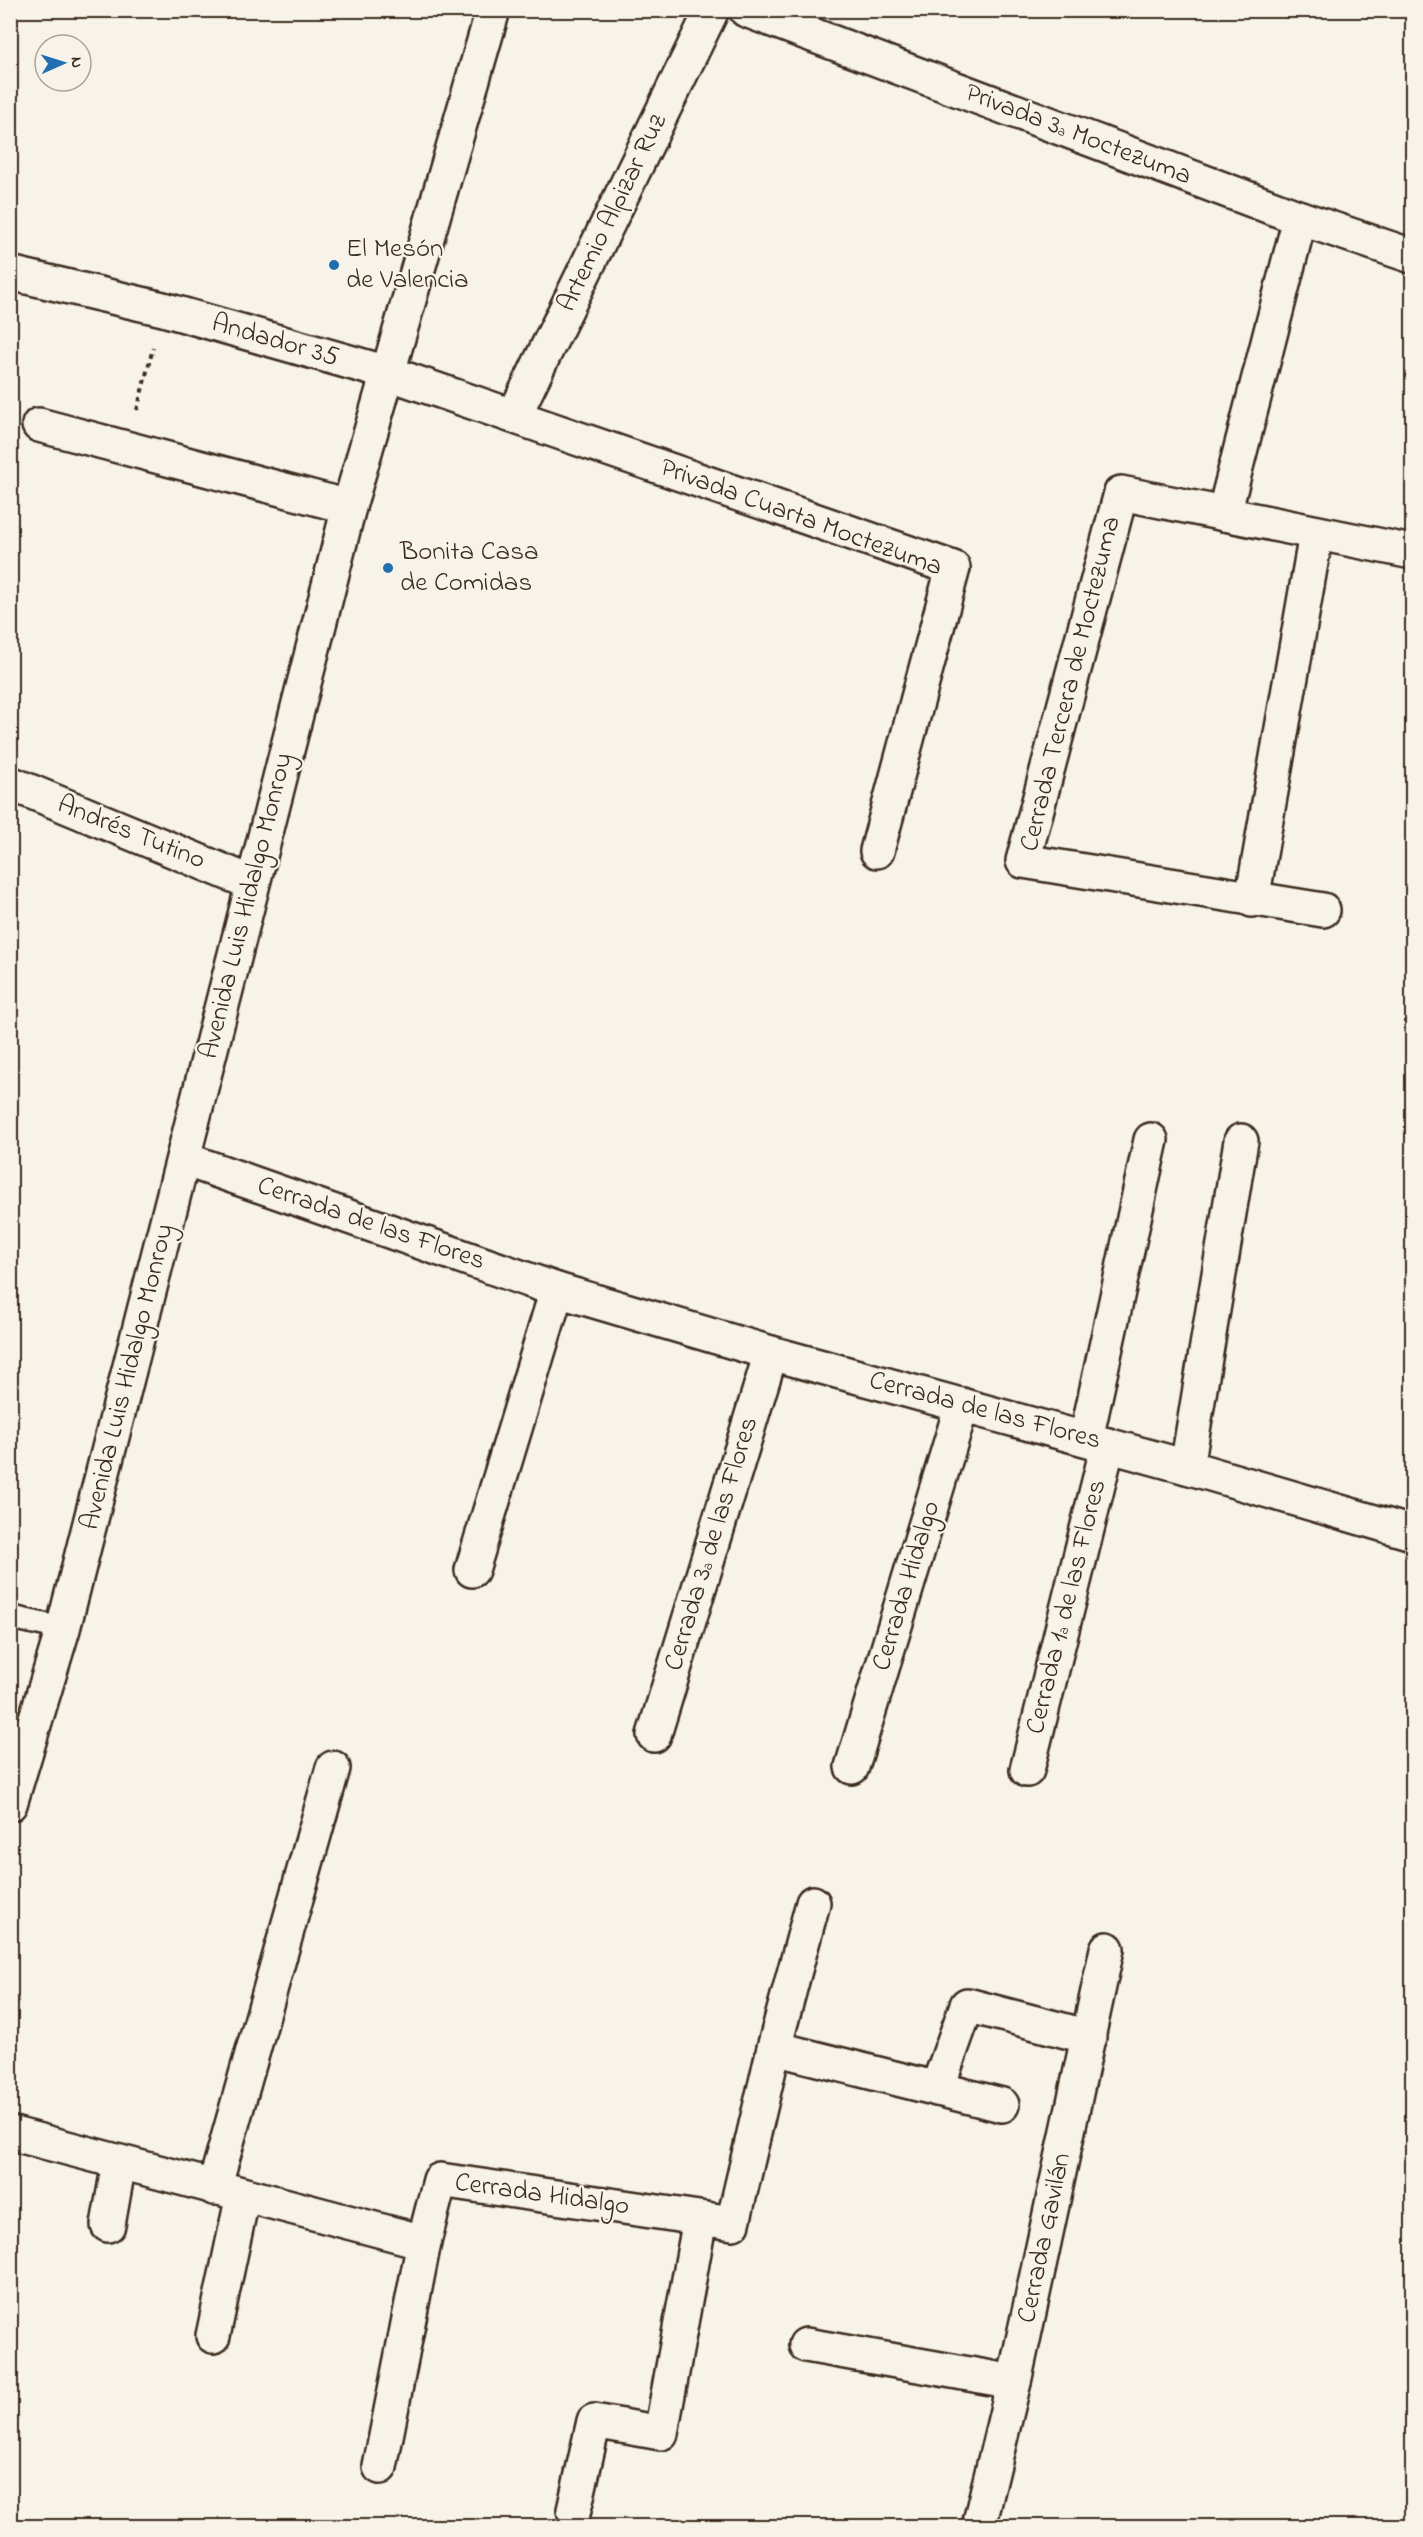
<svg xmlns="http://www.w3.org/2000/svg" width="1423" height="2537" font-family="'Indie Flower',sans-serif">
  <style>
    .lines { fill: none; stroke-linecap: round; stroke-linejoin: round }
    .service-casing { stroke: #3b2a1e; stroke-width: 27 }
    .minor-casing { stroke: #3b2a1e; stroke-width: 38 }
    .tertiary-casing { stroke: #3b2a1e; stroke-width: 38 }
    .path { stroke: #3b2a1e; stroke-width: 4; stroke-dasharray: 4.5 4.5; stroke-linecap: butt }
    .service { stroke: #f7f3e8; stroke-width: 22 }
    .minor { stroke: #f7f3e8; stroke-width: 33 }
    .tertiary { stroke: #f7f3e8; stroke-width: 33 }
    .poi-dot { fill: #1f6fb2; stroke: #f7f3e8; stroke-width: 2 }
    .labels { text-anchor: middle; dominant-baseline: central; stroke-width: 4.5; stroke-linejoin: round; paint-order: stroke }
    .street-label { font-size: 27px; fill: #3b2a1e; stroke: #f7f3e8 }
    .poi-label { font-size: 27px; fill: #3b2a1e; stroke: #f7f3e8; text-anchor: start }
  </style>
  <rect width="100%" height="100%" fill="#f7f3e8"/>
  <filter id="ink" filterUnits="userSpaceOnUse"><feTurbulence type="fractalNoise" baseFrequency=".0167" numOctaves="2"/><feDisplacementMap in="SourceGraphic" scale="12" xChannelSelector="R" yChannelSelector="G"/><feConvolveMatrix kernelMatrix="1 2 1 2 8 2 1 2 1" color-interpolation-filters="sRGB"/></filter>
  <g filter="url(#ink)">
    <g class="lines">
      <!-- service casing -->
      <g class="service-casing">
        <path id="service" d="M 10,1617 L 63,1629"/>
      </g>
      <!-- minor casing -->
      <g class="minor-casing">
        <g id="minor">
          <path d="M 746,10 L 1300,218 L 1412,256"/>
          <path d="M 10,273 L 163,309 L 388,373 L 953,568 L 877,851"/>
          <path d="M 514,416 L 712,10"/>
          <path d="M 39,425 L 349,507"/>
          <path d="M 1224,514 L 1300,218"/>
          <path d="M 10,783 L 252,883"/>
          <path d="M 1252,900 L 1316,534"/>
          <path d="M 1323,910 L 1023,861 L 1121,493 L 1412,552"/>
          <path d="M 184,1159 L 557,1290 L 771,1353 L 1187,1467 L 1412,1533"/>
          <path d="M 1086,1439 L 1151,1140"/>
          <path d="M 1187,1467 L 1241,1141"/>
          <path d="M 472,1570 L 557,1290"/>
          <path d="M 654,1735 L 771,1353"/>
          <path d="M 852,1767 L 962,1405"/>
          <path d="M 1027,1770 L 1108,1445"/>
          <path d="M 774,2048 L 1002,2105"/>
          <path d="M 937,2089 L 967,2005 L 1089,2037"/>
          <path d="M 10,2133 L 424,2242"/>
          <path d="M 214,2188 L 333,1768"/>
          <path d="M 108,2225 L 119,2163"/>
          <path d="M 213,2336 L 243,2195"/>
          <path d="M 806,2345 L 1014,2382"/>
          <path d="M 380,2467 L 424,2242 L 440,2180 L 733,2223 L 774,2048 L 813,1903"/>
          <path d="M 574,2510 L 594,2421 L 661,2433 L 700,2219"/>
          <path d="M 979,2526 L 1014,2382 L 1107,1949"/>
        </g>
      </g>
      <!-- tertiary casing -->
      <g class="tertiary-casing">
        <path id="tertiary" d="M 10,1804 L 63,1629 L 349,507 L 493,10"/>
      </g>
      <!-- path -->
      <path class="path" d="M 137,410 L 153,348"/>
      <!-- service -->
      <use href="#service" class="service"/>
      <!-- minor -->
      <use href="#minor" class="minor"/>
      <!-- tertiary -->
      <use href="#tertiary" class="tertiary"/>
    </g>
  </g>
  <!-- markers -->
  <g class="poi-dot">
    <circle cx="334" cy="265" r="6"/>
    <circle cx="388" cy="568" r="6"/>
  </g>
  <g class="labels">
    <!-- street labels -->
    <g class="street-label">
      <text transform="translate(1078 135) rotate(21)">Privada 3ª Moctezuma</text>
      <text transform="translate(613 213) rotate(-64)">Artemio Alpizar Ruz</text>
      <text transform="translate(275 341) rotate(16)">Andador 35</text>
      <text transform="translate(801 518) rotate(20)">Privada Cuarta Moctezuma</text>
      <text transform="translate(1071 684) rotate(-76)">Cerrada Tercera de Moctezuma</text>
      <text transform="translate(131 833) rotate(22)">Andrés Tutino</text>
      <text transform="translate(247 906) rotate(-76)">Avenida Luis Hidalgo Monroy</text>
      <text transform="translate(371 1224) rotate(19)">Cerrada de las Flores</text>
      <text transform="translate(128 1377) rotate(-76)">Avenida Luis Hidalgo Monroy</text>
      <text transform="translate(985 1411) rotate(15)">Cerrada de las Flores</text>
      <text transform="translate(712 1544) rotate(-73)">Cerrada 3ª de las Flores</text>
      <text transform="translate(907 1586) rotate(-73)">Cerrada Hidalgo</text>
      <text transform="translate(1067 1607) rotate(-76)">Cerrada 1ª de las Flores</text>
      <text transform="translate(542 2195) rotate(8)">Cerrada Hidalgo</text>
      <text transform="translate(1045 2238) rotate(-78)">Cerrada Gavilán</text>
    </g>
    <!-- poi labels -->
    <g class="poi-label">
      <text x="346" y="249">El Mesón<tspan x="346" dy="31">de Valencia</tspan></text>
      <text x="400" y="552">Bonita Casa<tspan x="400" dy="31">de Comidas</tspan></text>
    </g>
  </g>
  <!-- margin -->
  <rect width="1423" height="2537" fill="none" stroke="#f7f3e8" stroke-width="36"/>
  <rect x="18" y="18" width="1387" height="2501" fill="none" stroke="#3b2a1e" stroke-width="2" filter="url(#ink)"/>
  <!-- north arrow -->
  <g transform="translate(63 63) rotate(87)"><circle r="28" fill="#f7f3e8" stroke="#aca397" stroke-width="1.5"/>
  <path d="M0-4.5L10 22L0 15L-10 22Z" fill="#1f6fb2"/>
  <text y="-9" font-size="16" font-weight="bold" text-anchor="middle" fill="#3b2a1e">N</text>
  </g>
</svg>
